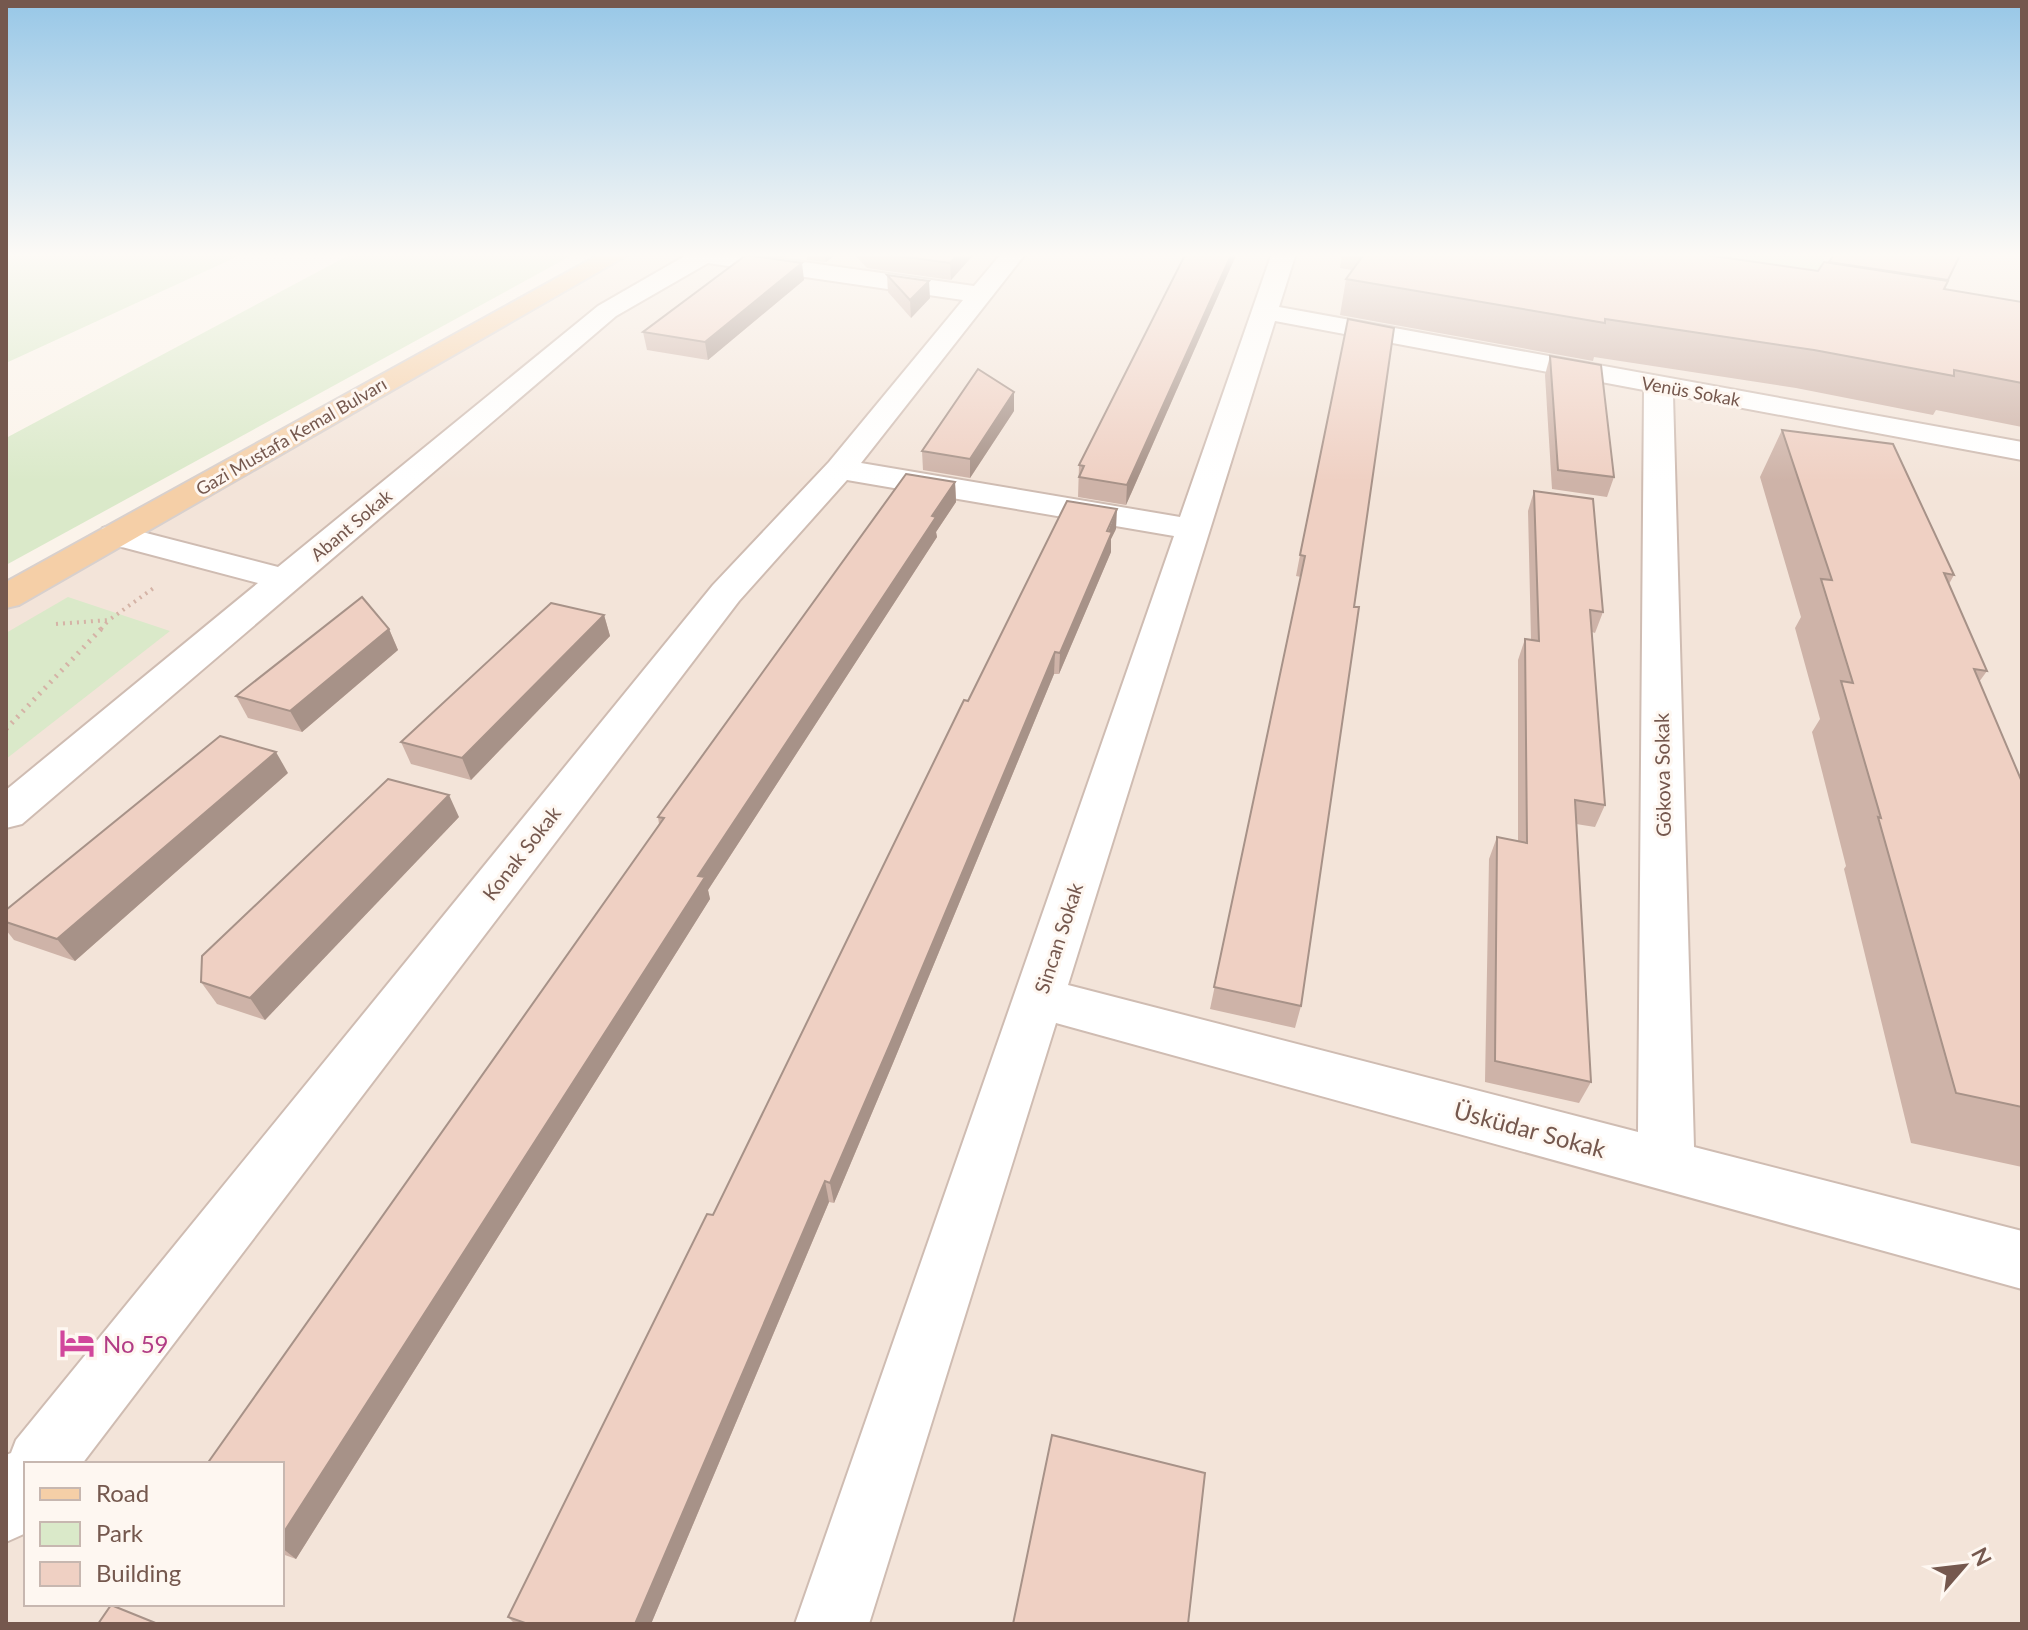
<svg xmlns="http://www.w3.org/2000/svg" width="2028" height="1630" font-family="Lato,sans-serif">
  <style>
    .residential { fill: #f3e4d9; fill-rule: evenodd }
    .green { fill: #dae9c9 }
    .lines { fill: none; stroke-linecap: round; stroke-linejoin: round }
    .minor-casing { stroke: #cfbcb2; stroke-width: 4 }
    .major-casing { stroke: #d8d0cd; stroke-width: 4 }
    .path-far1 { stroke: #d5b3a6; stroke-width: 4; stroke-dasharray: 2 5; stroke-linecap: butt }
    .path { stroke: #d5b3a6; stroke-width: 5; stroke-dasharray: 2 6; stroke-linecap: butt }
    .minor { fill: #fff; fill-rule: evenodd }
    .major { fill: #f5cfa7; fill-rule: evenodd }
    .wall { fill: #ceb3a8 }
    .shaded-wall { fill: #a79288 }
    .building { fill: #efd0c3; stroke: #a79288; stroke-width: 2 }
    .labels { text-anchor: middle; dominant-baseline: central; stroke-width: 6; stroke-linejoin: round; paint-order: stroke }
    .far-street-label { font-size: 18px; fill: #75584e; stroke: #fef7f1 }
    .street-label { font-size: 20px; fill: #75584e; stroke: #fef7f1 }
    .near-street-label { font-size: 24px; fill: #75584e; stroke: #fef7f1 }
    .near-hotel-label { font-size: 24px; fill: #b23c85; stroke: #fef7f1; text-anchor: start }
  </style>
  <rect width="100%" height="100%" fill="#fbf3ea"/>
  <!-- residential -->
  <path class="residential" d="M 622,253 L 2022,253 L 2022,1624 L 6,1624 L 6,597 ZM 26,1464 L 282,1464 L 282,1604 L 26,1604 Z"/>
  <!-- green -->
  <g class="green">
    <path d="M 6,253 L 245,253 L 6,363 Z"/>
    <path d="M 353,253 L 576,253 L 6,565 L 6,438 Z"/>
    <path d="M 1677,253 L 1826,253 L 1823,261 L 1908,290 Z"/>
    <path d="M 68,597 L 170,631 L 6,759 L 6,633 Z"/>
  </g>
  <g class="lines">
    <!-- minor casing -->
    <g class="minor-casing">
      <path id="minor" d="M 690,253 L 738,253 L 974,286 L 1002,253 L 1026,253 L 861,463 L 1180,517 L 1272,253 L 1296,253 L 1279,307 L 2022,442 L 2022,460 L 1673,395 L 1694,1147 L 2022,1231 L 2022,1289 L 1056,1023 L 869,1624 L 795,1624 L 1174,536 L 847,480 L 739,601 L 82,1464 L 26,1464 L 26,1533 L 6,1542 L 6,1455 L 11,1453 L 16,1440 L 713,585 L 829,462 L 963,300 L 708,263 L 616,316 L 22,824 L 6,828 L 6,790 L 258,583 L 103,542 L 98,535 L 103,528 L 115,525 L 278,567 L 598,306 ZM 1275,321 L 1644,390 L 1638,1132 L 1068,985 Z"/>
    </g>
    <!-- major casing -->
    <g class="major-casing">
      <path id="major" d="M 602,253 L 631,253 L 19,605 L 6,608 L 6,582 Z"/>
    </g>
    <!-- path-far1 -->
    <g class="path-far1">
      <path d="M 56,624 L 109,620 L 155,587"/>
      <path d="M 101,629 L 109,620"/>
    </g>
    <!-- path -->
    <path class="path" d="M 6,729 L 103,627"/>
    <!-- minor -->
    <use href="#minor" class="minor"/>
    <!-- major -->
    <use href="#major" class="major"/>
  </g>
  <!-- wall -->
  <g class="wall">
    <path d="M 771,253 L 785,253 L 785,257 L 771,255 Z"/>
    <path d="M 807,253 L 838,253 L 826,262 L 807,260 Z"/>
    <path d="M 853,253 L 975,253 L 951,280 L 867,268 Z"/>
    <path d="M 1186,253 L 1237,253 L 1126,505 L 1078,497 L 1079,465 Z"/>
    <path d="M 1342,253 L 1706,253 L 1706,255 L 1818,271 L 1947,281 L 1944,289 L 2022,302 L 2022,427 L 1936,410 L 1933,415 L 1796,388 L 1594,357 L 1593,361 L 1340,315 L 1346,279 L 1352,270 L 1340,268 Z"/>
    <path d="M 887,275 L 930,298 L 911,318 L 888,292 Z"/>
    <path d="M 804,280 L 708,360 L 647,350 L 643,332 Z"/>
    <path d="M 1348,319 L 1354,607 L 1301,1006 L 1295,1028 L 1210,1009 L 1301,577 L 1296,576 L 1300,555 Z"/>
    <path d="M 1550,356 L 1614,477 L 1607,497 L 1552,489 L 1545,375 Z"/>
    <path d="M 1014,411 L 970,478 L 923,470 L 922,451 Z"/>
    <path d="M 1782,430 L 1954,575 L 1949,584 L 1987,671 L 1979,682 L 2022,782 L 2022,1167 L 1911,1143 L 1844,869 L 1846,866 L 1812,732 L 1820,719 L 1795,628 L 1801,617 L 1760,477 Z"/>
    <path d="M 955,482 L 956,502 L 936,532 L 937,537 L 708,890 L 710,899 L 296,1559 L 282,1554 L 282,1464 L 659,824 L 658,817 Z"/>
    <path d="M 1534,491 L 1603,612 L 1595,633 L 1592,632 L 1605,805 L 1595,827 L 1576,824 L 1591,1082 L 1579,1103 L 1485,1082 L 1489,859 L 1497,837 L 1518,841 L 1518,660 L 1525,639 L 1531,639 L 1528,511 Z"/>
    <path d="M 1116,529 L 1111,539 L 1111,552 L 1059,674 L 1054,674 L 893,1063 L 834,1203 L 829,1202 L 651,1624 L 515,1624 L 508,1617 L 713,1215 L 968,701 Z"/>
    <path d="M 604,615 L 610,636 L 471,780 L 411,764 L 401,742 Z"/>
    <path d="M 389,629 L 398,650 L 302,732 L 248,718 L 236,696 Z"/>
    <path d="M 288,773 L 75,961 L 14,940 L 6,930 L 6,910 Z"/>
    <path d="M 459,817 L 265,1020 L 217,1004 L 201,982 Z"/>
  </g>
  <!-- shaded-wall -->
  <g class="shaded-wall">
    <path d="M 825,253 L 838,253 L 826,262 Z"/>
    <path d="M 959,253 L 975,253 L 951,280 L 950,263 Z"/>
    <path d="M 1232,253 L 1237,253 L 1126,505 L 1127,485 Z"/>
    <path d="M 802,263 L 804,280 L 708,360 L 705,342 Z"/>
    <path d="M 929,281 L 930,298 L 911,318 L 910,300 Z"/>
    <path d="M 1014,392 L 1014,411 L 970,478 L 970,459 Z"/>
    <path d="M 955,482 L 956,502 L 936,532 L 937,537 L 708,890 L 710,899 L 296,1559 L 282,1548 L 282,1535 L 698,876 Z"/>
    <path d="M 1117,509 L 1116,529 L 1111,539 L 1111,552 L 1059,674 L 1060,653 Z"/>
    <path d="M 604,615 L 610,636 L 471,780 L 462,758 Z"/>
    <path d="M 389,629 L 398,650 L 302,732 L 290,711 Z"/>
    <path d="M 1055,652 L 1054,674 L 893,1063 L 834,1203 L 830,1183 Z"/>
    <path d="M 276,752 L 288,773 L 75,961 L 57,939 Z"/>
    <path d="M 449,795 L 459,817 L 265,1020 L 250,998 Z"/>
    <path d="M 825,1181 L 829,1202 L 651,1624 L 635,1624 Z"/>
  </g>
  <!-- building -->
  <g class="building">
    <path d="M 877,253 L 959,253 L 950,263 Z"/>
    <path d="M 1186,253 L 1232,253 L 1127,485 L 1079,477 L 1084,466 L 1079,465 Z"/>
    <path d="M 1365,253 L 1706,253 L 1706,255 L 1818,271 L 1824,262 L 1948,281 L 1944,289 L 2022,302 L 2022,383 L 1954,370 L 1954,376 L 1814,350 L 1605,319 L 1605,323 L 1346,279 Z"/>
    <path d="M 1835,253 L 1961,253 L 1948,280 L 1829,262 Z"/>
    <path d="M 746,255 L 802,263 L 705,342 L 643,332 Z"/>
    <path d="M 887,275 L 929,281 L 910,300 Z"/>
    <path d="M 1348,319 L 1394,328 L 1354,607 L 1359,607 L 1301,1006 L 1214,987 L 1305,556 L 1300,555 Z"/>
    <path d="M 1550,356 L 1601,365 L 1614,477 L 1558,470 Z"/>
    <path d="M 978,369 L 1014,392 L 970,459 L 922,451 Z"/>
    <path d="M 1782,430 L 1893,444 L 1954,575 L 1944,573 L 1987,671 L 1974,669 L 2022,782 L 2022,1107 L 1956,1093 L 1878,817 L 1881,818 L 1841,681 L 1853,683 L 1821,579 L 1832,580 Z"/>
    <path d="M 906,474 L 955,482 L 932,516 L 936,517 L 698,876 L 705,877 L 282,1535 L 282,1464 L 207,1464 L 664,818 L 658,817 Z"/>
    <path d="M 1534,491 L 1593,499 L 1603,612 L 1590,610 L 1605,805 L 1575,800 L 1591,1082 L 1495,1061 L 1497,837 L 1527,843 L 1525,639 L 1539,641 Z"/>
    <path d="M 1067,501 L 1117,509 L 1107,531 L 1112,532 L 1060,653 L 1055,652 L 891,1042 L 830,1183 L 825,1181 L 635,1624 L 528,1624 L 508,1617 L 707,1214 L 713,1215 L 964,700 L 968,701 Z"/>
    <path d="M 362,597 L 389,629 L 290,711 L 236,696 Z"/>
    <path d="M 551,603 L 604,615 L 462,758 L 401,742 Z"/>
    <path d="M 220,736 L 276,752 L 57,939 L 6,922 L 6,910 Z"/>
    <path d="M 388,779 L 449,795 L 250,998 L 201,982 L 202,956 Z"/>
    <path d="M 1052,1435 L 1205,1473 L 1188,1624 L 1013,1624 Z"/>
    <path d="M 111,1605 L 158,1624 L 98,1624 Z"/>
  </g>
  <!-- sky -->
  <linearGradient id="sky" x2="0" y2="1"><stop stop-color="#97c7e7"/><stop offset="0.53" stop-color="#fdfaf6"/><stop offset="1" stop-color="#fdfaf6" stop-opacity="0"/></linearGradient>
  <rect width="2028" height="481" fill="url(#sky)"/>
  <!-- icons -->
  <defs>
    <g id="hotel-bare" transform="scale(2.76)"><path d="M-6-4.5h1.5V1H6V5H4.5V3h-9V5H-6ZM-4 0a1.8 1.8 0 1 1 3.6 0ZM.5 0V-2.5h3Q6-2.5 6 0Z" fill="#d1479c" stroke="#fef7f1" stroke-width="2.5" paint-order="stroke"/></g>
  </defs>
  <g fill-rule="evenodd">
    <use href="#hotel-bare" x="77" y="1343"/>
  </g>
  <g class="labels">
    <!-- far-street labels -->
    <g class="far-street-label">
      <text transform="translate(1691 391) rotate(10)">Venüs Sokak</text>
      <text transform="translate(291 436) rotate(-30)">Gazi Mustafa Kemal Bulvarı</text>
      <text transform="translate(351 525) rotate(-40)">Abant Sokak</text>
    </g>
    <!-- street labels -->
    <g class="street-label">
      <text transform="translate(1662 775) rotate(-91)">Gökova Sokak</text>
      <text transform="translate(521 853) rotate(-52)">Konak Sokak</text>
      <text transform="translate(1058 938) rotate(-72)">Sincan Sokak</text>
    </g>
    <!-- near-street labels -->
    <g class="near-street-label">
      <text transform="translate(1530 1129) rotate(15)">Üsküdar Sokak</text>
    </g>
    <!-- near-hotel labels -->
    <g class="near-hotel-label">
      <text x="103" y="1343">No 59</text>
    </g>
  </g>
  <!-- border -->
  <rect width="2028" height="1630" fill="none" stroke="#75584e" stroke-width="16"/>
  <!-- legend -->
  <rect x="24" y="1462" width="260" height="144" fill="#fef7f1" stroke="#c7b7b0" stroke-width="2"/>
  <rect x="40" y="1488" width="40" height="12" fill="#f5cfa7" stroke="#c7b7b0" stroke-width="2"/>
  <text x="96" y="1502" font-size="24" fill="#75584e">Road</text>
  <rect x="40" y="1522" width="40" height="24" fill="#dae9c9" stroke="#c7b7b0" stroke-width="2"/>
  <text x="96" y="1542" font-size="24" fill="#75584e">Park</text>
  <rect x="40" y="1562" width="40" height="24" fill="#efd0c3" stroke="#c7b7b0" stroke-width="2"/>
  <text x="96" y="1582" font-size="24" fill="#75584e">Building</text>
  <!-- north arrow -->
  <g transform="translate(1964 1566) rotate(62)" stroke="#fef7f1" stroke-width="6" paint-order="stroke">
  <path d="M0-6L14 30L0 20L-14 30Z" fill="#75584e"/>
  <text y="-12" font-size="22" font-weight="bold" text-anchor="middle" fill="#75584e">N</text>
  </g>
</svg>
